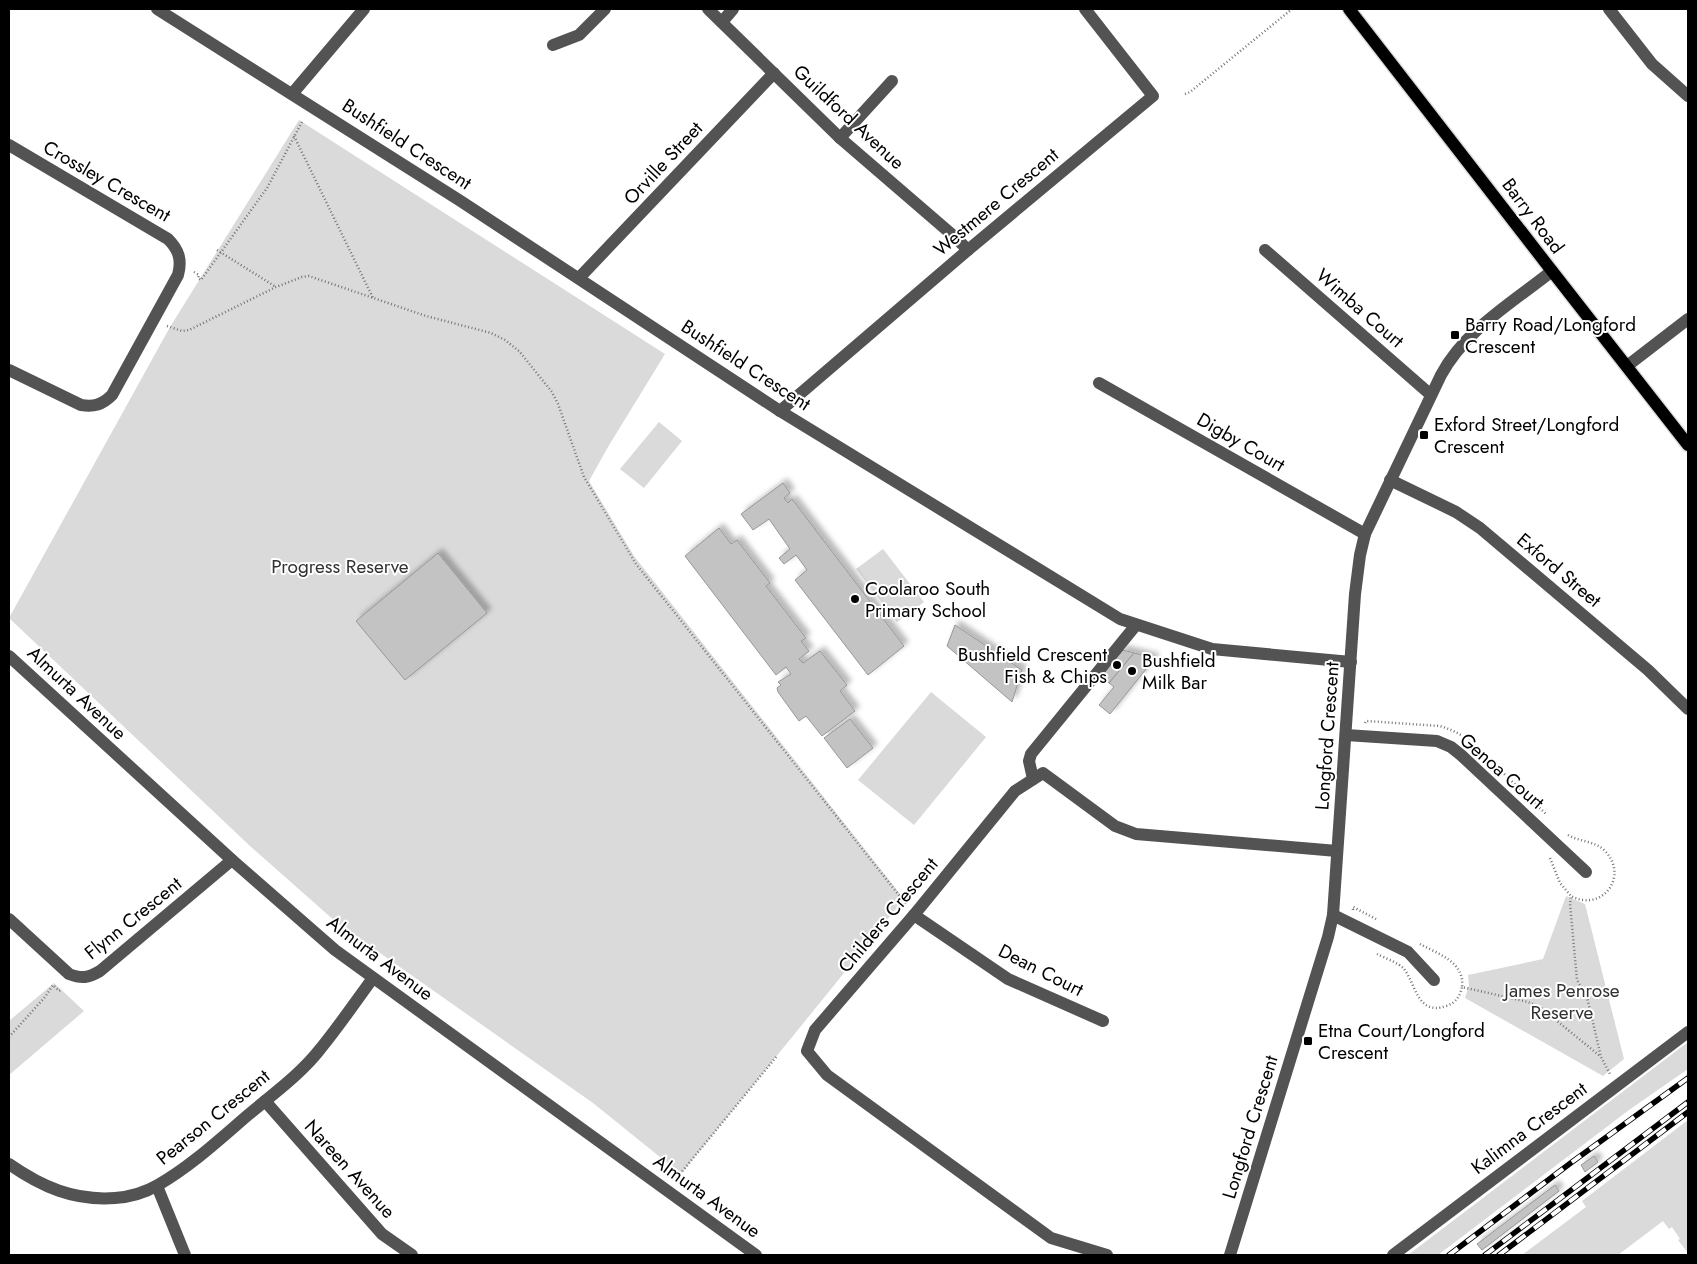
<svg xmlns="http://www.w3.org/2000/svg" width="1697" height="1264" font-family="Jost,sans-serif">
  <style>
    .green { fill: #dadada }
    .building { fill: #c3c3c3; stroke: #979797; filter: url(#shadow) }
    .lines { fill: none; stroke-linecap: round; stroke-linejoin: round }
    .major-casing { stroke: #dbdbdb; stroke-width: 15 }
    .path { stroke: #757575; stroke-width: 2.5; stroke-dasharray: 1 2.5; stroke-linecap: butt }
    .minor { stroke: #535353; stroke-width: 12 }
    .major { stroke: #000; stroke-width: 12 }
    .rail-casing { stroke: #000; stroke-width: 5.5 }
    .rail { stroke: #fff; stroke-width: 4; stroke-dasharray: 11; stroke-linecap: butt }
    .poi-dot { fill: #000; stroke: #fff; stroke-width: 2 }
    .labels { text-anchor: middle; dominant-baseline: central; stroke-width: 4; stroke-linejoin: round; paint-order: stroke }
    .street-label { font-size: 19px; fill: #000; stroke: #fff }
    .poi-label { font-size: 19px; fill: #000; stroke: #fff; text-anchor: start }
    .park-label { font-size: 19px; fill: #313131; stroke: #fff }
  </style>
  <defs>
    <filter id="shadow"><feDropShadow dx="4.5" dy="-4.5" stdDeviation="2.5" flood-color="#0004"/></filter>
  </defs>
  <rect width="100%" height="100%" fill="#fff"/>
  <!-- green -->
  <g class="green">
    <path d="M 299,120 L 665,354 L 608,447 L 589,481 L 634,556 L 904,899 L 681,1174 L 593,1103 L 336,922 L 250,846 L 9,618 L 170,327 Z"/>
    <path d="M 659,422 L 682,441 L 644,488 L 620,469 Z"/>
    <path d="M 883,549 L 924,602 L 897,622 L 856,569 Z"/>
    <path d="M 931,692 L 986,737 L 914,825 L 858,780 Z"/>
    <path d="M 1566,896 L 1585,904 L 1624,1059 L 1603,1076 L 1465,998 L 1469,985 L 1468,975 L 1543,959 Z"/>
    <path d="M 54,983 L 84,1011 L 9,1075 L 9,1021 Z"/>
    <path d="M 1688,1042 L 1688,1069 L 1629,1110 L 1438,1255 L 1408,1255 Z"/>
    <path d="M 1688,1120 L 1688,1253 L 1678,1240 L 1680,1239 L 1672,1227 L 1669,1229 L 1663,1221 L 1618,1255 L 1522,1255 L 1586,1207 L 1582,1201 Z"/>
  </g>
  <!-- building -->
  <g class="building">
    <path d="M 783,483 L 790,493 L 784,498 L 788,503 L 792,499 L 904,646 L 868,675 L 795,580 L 807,570 L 796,555 L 784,564 L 779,558 L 790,549 L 769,519 L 753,530 L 741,514 Z"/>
    <path d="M 719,528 L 731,544 L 737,540 L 770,583 L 766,586 L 806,638 L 801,641 L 809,651 L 799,659 L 803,663 L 820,651 L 847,685 L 840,691 L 855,711 L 822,736 L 806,716 L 799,721 L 778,692 L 777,688 L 781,685 L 778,682 L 791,674 L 786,667 L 776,675 L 685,556 Z"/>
    <path d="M 438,553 L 487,613 L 405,680 L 356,621 Z"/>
    <path d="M 955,625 L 1022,670 L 1012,702 L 947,646 Z"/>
    <path d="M 1123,650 L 1134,653 L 1109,683 L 1100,676 Z"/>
    <path d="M 1134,653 L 1155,658 L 1110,714 L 1099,705 L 1114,687 L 1109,683 Z"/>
    <path d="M 850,719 L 873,748 L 847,768 L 824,738 Z"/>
    <path d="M 1594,1156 L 1598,1162 L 1585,1172 L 1581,1165 Z"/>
    <path d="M 1555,1185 L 1559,1191 L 1482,1250 L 1477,1244 Z"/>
  </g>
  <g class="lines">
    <!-- major casing -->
    <g class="major-casing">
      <path id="major" d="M 1349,9 L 1552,271 L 1688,445"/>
    </g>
    <!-- path -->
    <g class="path">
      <path d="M 1185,94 L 1190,92 L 1292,9"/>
      <path d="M 294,136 L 373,298"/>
      <path d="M 217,250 L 276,287"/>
      <path d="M 194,272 L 199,275 L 198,278 L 201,280 L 267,188 L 303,120"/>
      <path d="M 167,326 L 182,331 L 189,330 L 276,287 L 302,277 L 309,276 L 426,316 L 491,333 L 505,340 L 519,351 L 552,392 L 558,404 L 584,477 L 636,564 L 906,904"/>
      <path d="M 1365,723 L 1366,721 L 1440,726 C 1453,730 1463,735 1473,744 L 1546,814"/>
      <path d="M 1568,835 C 1580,842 1595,841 1604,850 C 1630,875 1603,913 1571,896"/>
      <path d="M 1550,858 L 1560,883 L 1571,896 L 1570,904 L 1577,980 L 1587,997 L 1601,1057 L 1610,1074"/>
      <path d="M 1353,910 L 1353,907 L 1378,920"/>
      <path d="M 1420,944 C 1438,954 1465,962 1462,987"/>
      <path d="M 1377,954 C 1385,958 1399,963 1404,969 C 1416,984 1417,1016 1446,1006 C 1456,1003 1460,996 1462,987 L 1528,1002 L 1540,1007 L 1600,1056"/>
      <path d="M 9,1037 L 45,997 L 53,985 L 59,991 L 62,989"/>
      <path d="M 680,1174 L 777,1056"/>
    </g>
    <!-- minor -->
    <g class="minor">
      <path d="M 157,9 L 459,200 L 780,411 L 1120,619 L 1212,649 L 1351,662"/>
      <path d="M 708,9 L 840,138 L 956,238 L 968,250"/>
      <path d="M 1609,9 L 1652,64 L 1688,96"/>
      <path d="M 722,22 L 733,9"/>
      <path d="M 553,45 L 579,35 L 605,9"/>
      <path d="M 292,94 L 364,9"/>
      <path d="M 840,138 L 892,81"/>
      <path d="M 9,145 L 168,239 C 179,250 182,260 178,275 L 112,395 C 102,405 94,407 81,405 L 9,370"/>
      <path d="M 1265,250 L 1431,395"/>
      <path d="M 579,278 L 774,73"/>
      <path d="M 1627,366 L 1688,319"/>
      <path d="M 1099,383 L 1365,534"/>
      <path d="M 780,411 L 968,250 L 1153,96 L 1085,9"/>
      <path d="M 1390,480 L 1456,512 L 1480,528 L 1648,670 L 1688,709"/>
      <path d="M 9,656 L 232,860 L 335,950 L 756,1255"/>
      <path d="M 1346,735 L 1437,741 L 1451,747 L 1461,755 L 1586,872"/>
      <path d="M 1033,779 L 1029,761 L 1031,754 L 1136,625"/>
      <path d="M 914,915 L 1008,979 L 1103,1021"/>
      <path d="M 1333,915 L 1408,952 L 1434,980"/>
      <path d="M 9,919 L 69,974 C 82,979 88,978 100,971 L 232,860"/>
      <path d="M 265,1101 L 382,1234 L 412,1255"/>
      <path d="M 9,1164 C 42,1187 74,1201 115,1198 C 129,1197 146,1192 158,1185 C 191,1166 220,1139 248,1115 C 273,1094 301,1074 321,1048 C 339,1026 356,1001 373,978"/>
      <path d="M 157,1186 L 185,1255"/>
      <path d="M 1107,1255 L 1051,1238 L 827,1075 L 807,1051 L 815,1030 L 914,915 L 1015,791 L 1043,773 L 1115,826 L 1136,834 L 1337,851"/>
      <path d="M 1230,1255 L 1328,937 L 1333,915 L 1355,594 L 1360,555 L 1365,534 L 1441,375 C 1465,330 1512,303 1552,271"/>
      <path d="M 1393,1255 L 1688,1032"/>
    </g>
    <!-- major -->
    <use href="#major" class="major"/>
    <!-- rail casing -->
    <g class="rail-casing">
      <g id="rail">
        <path d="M 1449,1255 L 1572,1162 L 1688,1078"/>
        <path d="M 1485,1255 L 1688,1102"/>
        <path d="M 1499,1255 L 1688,1112"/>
      </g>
    </g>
    <!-- rail -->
    <use href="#rail" class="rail"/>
  </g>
  <!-- markers -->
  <g class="poi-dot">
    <rect x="1450" y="330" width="10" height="10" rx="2.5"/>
    <rect x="1419" y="430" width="10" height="10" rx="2.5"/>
    <circle cx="855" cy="599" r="5"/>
    <circle cx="1117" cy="665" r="5"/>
    <circle cx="1132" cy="671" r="5"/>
    <rect x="1303" y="1036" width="10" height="10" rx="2.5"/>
  </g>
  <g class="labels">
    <!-- street labels -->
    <g class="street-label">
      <text transform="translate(849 117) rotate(43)">Guildford Avenue</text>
      <text transform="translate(407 144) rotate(33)">Bushfield Crescent</text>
      <text transform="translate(663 163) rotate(-47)">Orville Street</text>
      <text transform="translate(107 181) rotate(30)">Crossley Crescent</text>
      <text transform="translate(996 202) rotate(-40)">Westmere Crescent</text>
      <text transform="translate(1533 216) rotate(53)">Barry Road</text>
      <text transform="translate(1360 308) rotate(41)">Wimba Court</text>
      <text transform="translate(746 365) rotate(33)">Bushfield Crescent</text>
      <text transform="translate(1241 442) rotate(30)">Digby Court</text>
      <text transform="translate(1559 570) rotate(40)">Exford Street</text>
      <text transform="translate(77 693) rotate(43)">Almurta Avenue</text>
      <text transform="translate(1327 736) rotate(-86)">Longford Crescent</text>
      <text transform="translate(1502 771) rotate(41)">Genoa Court</text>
      <text transform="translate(888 915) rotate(-50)">Childers Crescent</text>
      <text transform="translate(133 918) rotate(-39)">Flynn Crescent</text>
      <text transform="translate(380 958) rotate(37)">Almurta Avenue</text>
      <text transform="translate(1041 970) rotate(27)">Dean Court</text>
      <text transform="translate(213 1117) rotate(-39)">Pearson Crescent</text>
      <text transform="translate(1250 1127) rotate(-73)">Longford Crescent</text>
      <text transform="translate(1529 1128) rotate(-37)">Kalimna Crescent</text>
      <text transform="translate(350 1169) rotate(48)">Nareen Avenue</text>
      <text transform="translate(707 1196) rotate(36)">Almurta Avenue</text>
    </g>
    <!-- poi labels -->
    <g class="poi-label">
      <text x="1465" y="324">Barry Road/Longford<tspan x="1465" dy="22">Crescent</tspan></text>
      <text x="1434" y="424">Exford Street/Longford<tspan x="1434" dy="22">Crescent</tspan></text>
      <text x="865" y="588">Coolaroo South<tspan x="865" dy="22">Primary School</tspan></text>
      <text x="1107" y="654" text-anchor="end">Bushfield Crescent<tspan x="1107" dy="22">Fish &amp; Chips</tspan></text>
      <text x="1142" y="660">Bushfield<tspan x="1142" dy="22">Milk Bar</tspan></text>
      <text x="1318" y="1030">Etna Court/Longford<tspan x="1318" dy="22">Crescent</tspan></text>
    </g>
    <!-- park labels -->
    <g class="park-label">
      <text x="340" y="566">Progress Reserve</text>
      <text x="1562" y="990">James Penrose<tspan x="1562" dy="22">Reserve</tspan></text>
    </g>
  </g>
  <!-- border -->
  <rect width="1697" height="1264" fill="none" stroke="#000000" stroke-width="20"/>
</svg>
